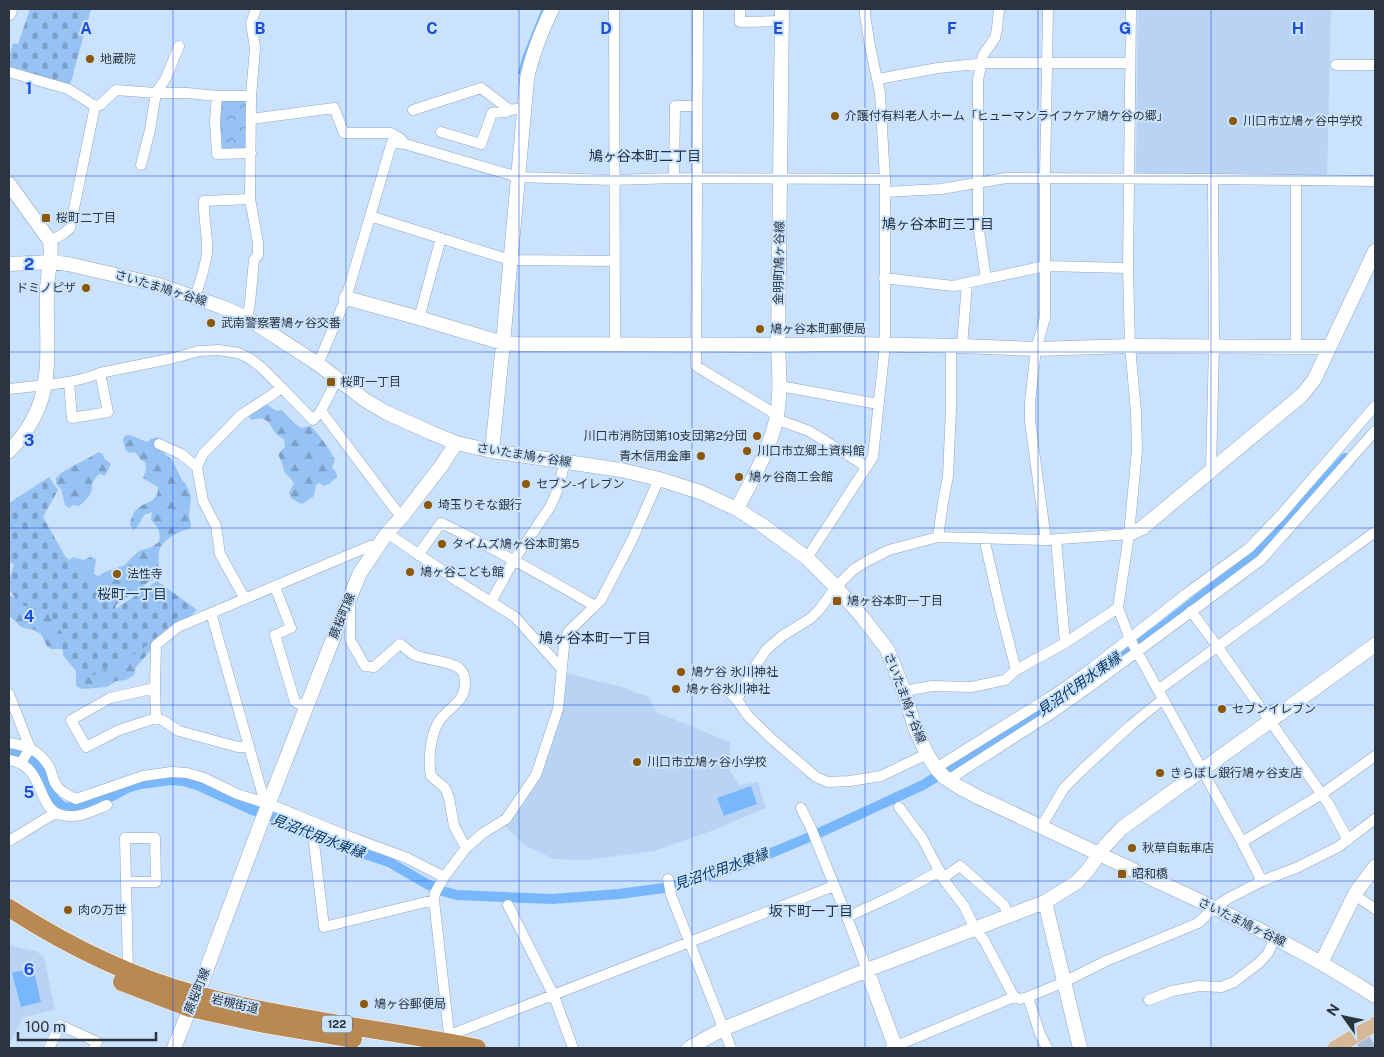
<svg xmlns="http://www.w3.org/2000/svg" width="1384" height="1057" viewBox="0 0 1384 1057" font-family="'Public Sans','Noto Sans JP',sans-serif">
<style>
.built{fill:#b8d3f3}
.forest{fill:url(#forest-firs)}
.cemetery{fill:url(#cemetery-stones)}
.park{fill:url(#park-crowns)}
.water{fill:#78b7fc}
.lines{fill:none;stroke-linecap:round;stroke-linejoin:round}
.stream{stroke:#78b7fc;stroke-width:2.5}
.canal{stroke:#78b7fc;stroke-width:10}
.primary-tunnel{stroke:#aabfd6;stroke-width:15;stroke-dasharray:15 8;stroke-linecap:butt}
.street-casing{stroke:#91a7c0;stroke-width:11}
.secondary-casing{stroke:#91a7c0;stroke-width:15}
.primary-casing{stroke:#fff;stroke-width:16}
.highway-casing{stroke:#fff;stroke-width:19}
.street{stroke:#fff;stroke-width:10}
.secondary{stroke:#fff;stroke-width:14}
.primary{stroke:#d5b898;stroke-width:15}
.highway{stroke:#b98954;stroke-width:18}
.grid{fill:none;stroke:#1d4ed8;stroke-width:1;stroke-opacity:0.55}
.poi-dot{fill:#8c5707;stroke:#cae2fc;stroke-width:2}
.labels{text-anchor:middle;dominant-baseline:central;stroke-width:4;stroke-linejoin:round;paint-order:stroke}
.shield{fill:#cae2fc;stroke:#5b6978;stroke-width:1}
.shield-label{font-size:11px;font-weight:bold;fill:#2b353f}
.poi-label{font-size:12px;fill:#2b353f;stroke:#cae2fc;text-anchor:start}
.street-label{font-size:12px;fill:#2b353f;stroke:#cae2fc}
.neighbourhood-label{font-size:14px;fill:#203347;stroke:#cae2fc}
.water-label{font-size:14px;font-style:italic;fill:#02315c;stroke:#cae2fc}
.grid-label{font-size:16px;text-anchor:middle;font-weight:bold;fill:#1d4ed8;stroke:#cae2fc;stroke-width:4;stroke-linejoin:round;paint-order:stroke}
</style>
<defs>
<pattern id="forest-firs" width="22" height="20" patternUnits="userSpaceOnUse" patternTransform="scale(1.25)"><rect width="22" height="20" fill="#97c3f4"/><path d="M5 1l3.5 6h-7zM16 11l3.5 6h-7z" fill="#7b9fc7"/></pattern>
<pattern id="cemetery-stones" width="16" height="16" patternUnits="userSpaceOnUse" patternTransform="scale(1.25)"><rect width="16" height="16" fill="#97c3f4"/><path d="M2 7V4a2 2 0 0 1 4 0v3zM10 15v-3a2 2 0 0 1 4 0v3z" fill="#7b9fc7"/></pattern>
<pattern id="park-crowns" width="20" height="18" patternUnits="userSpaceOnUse" patternTransform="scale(1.25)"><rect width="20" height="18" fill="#97c3f4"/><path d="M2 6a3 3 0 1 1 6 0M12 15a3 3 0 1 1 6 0" fill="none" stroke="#7b9fc7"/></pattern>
</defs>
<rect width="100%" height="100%" fill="#cae2fc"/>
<!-- built -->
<path class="built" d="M1138,9H1331L1327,177L1139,173L1136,172Z
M565,673L626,688L633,692L648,696L656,712L730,742V771L739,785L758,782L766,808L711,831L654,851L586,860L554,859L526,846L505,826L512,818L539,776Z
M11,946L36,951L44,957L55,1010L23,1017L9,1045V947Z"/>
<!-- forest -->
<path class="forest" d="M266,404L277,411L282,410L293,422L301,428L311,426C320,437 329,447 335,460L332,468L336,472L337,477L329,484L323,486L320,483L316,485L314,496L302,504L292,499L289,493L294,483L284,471L282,463L278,454L285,447L284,439C268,433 274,413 251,420L248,415Z
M126,435H130L147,442L151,439L157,437L164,442L163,450L165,454L172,460L182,480L186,484L191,496L189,517L191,523L190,529C180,530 160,541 159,552C158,560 159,569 158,577L147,583L140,589L116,605L114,616L150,637L152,649L136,667L134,675L126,680L116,681L107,687L82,689L76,686V669L67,654L61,649H51L47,646L41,634L34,630L21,627L11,617H9V594L12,597H26L73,557L84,560L90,557L96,559L94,574L98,576L105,572L125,565L129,560L139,551L152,547L159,542C161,532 158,527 151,520L152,512L144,515L138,526L133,530L130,524C131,519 133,513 137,509C147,500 158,504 158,487L143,478L146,469L145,462L141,460L135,452L129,453L125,449L123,439Z
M98,452L103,454L104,458L111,464L105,476L100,474C96,476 95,480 92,483C93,495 87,499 79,506L73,505L69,508L65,505L61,489L56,484V478C67,466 85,462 98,452Z"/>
<!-- cemetery -->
<path class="cemetery" d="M30,9H91L70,85L9,68V58L13,43L18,44Z
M49,477L58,490L43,517L65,556L96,583L114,610L157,581L197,610L188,618L128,658L83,680L63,655L62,633L50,615L38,609L21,605L9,590V580L14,565L9,561V503Z"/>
<!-- park -->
<path class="park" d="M244,98L246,101L247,146L243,150L222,151L219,147L220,100Z"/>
<!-- water -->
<path class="water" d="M751,786L757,804L724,816L717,798Z
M33,968L41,1002L21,1007L12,973Z"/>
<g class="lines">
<!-- stream -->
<path class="stream" d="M519,73L524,56L543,9"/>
<!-- canal -->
<path class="canal" d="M9,752L16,753L27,757L36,763L42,771L54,799L63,807L71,808L85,806L112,796L127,788L141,784L170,780L183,781L197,785L250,809L283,821L320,839L389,862L427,884L442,891L457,895L552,899L619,894L671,887L745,864L819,833L923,785L1051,705L1158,630L1238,568L1274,536L1345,458"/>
<!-- primary-tunnel -->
<path class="primary-tunnel" d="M1359,1048L1375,1039"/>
<!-- street casing -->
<g class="street-casing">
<path id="street" d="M614,9L615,344
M698,9L696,366L777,415
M740,9V22L781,21
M1131,9L1128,268L1130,346L1136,412L1137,450L1129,534L1118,608L1130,639L1242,842L1262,881
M1336,65H1375
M9,72L68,89L95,106L100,105L116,90L156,93H187L217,96H251
M878,79L938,68L986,63H1130
M217,96L215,122L217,154L251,153
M413,110L481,88L510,110L523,108
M251,119L334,108L344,133H391L401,139L405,144L392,142L346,298L318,364
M441,132L481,144L492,113L505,112L510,110
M405,144L518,177L614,180L674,178L885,179
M141,165L150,130L156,93L166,78L179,46
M674,178L675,106H697
M885,192L941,189L1006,178L1213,179L1375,181
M370,216L510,260L615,261
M50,241L63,234L70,228L95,106
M884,278L953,286L1045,266L1128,268
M986,279L978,224V80L983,55L995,38L997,29L999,9
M195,298C199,284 206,266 207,252C208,235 203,218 204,201L250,199
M247,318L250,303L254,260L258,255V243L250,199L251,96L255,48L251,23L256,9
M419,318L441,238
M962,346L967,283
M1296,346V180
M69,383L72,418L108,412L100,373
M780,386L878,404
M282,388L313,420L321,411L337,379
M9,389C39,385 71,385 100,373L174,358L199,351L219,350L238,353L249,358L261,367L282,388L241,415L203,454L197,467L203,501L216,526L220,554L245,599
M321,411L401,517
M776,419L809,431L867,467
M159,444L181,454L197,467
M1211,470L1214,345L1213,179
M387,533L459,582L515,617L561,668
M938,537L943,502L948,476L951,409V346
M984,538L1000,608L1016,670
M1056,539L1065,643
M1046,540L1030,421V402L1036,349L1045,318V178L1048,9
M418,555L441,523C494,548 545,577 595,606
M807,558L873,457L885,345V179L880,93L870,46L865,15V9
M275,587L291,628L275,635L295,702L306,707
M491,602L514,560L550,507L558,489L565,461
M350,604V640L365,666L374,667L400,644C405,647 410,653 415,655C425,660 452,661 460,669C463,672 465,678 465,683C465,704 446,708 438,723C430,738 428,760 431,776L445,788L449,798L454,826L466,848
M1191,611L1217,646L1328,803L1348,840
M211,613L265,803
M155,688L156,718L162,720L179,731L238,747H248
M727,690L737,700L752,671L766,650L782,636L811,618L819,610L836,587L854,569L869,560L889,550L938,537L1046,540L1129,534
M1158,690L1375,532
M904,691L932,686L971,687L1005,680L1016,670L1065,643L1118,608
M9,694L30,748L21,763
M737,700L749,717L773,740L816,777L828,782L850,781L881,776L927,754
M156,718L119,730L86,747L71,720L110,698L155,688L156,645L178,627L370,546H378
M9,743C25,745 39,750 48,765C52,770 52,777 55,783C60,792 68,796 76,799L143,776L172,772L187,773L204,778L237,794L269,804L350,837L407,858L444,877
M9,760C51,766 31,819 74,816C85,816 97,809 107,805
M936,768L1055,694L1092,668L1186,594L1249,548L1280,516L1375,406
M948,780L1054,712L1099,680L1261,560L1375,431
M899,807L922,838L944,880L964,906L975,929L984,940L1014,997
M801,808L811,828L847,917L867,970
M1041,827L1064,788L1083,769L1130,726L1163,699
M9,841L55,813
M1242,842L1322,794L1375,756
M314,843L324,927L434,900
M943,878L960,866L1004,905L1009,916
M668,879L671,895L731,1048
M126,882H156L155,838H125L128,971
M1355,895L1375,909
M508,905L554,996L573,1048
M847,917L895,895L940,871
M1028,997L1040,1034L1047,1048
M1149,1000L1172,991L1199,986L1221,987L1234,982L1259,963L1268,953L1275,938
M450,1035L834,886
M450,1043L434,900L435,893L444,877L466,848L483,833L506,819L536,775L558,709L564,646L568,632L601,600L632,540L659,479
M49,1048L60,1025L97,1042L94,1048
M891,1048L1014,997L1020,999L1028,997L1064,982L1106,961L1198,923L1215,907L1229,898L1262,881L1296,868L1338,847L1375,819"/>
</g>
<!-- secondary casing -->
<g class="secondary-casing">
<path id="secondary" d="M9,13L10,9
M9,184L50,241C53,258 47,273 47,291C45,354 59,401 9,451
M9,264L51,262L68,264L159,285L222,307L247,318L318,364L365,400L387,413L432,433L456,443L492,451L621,470L659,479L700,492L737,509L762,525L807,558L836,587L863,618L887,649L904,691L915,728L927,754L936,768L944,777L959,787L978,797C1030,821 1081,846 1133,870C1216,908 1299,946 1375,996
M346,298L419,318L503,343L518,344L778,345L850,344L962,346L1036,349L1130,346L1329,347
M492,451L503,343L527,79C532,54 541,32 552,9
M737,509C752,479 771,449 777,415C781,392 779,369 778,345L782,9
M1129,534L1142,528L1302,395L1314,380L1375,251
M1045,902L1080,1048
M1321,963L1356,892L1375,867
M867,970L895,1046
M174,1048L190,1008L197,995L261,823L340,621L360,573L387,533L401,518L442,465L456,443
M689,1048L723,1029L867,970L1045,902L1077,882L1088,870L1105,846L1122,828L1375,645"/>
</g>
<!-- primary casing -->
<g class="primary-casing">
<path id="primary" d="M1335,1048L1375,1024"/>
</g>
<!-- highway casing -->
<g class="highway-casing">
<path id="highway" d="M9,908C68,946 130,977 198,995C289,1020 385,1029 477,1048
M122,982L190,1008L264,1024L353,1039"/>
</g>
<!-- street -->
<use href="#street" class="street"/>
<!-- secondary -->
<use href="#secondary" class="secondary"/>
<!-- primary -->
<use href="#primary" class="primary"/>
<!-- highway -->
<use href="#highway" class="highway"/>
</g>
<!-- grid -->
<path class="grid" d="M173,9V1048M346,9V1048M519,9V1048M692,9V1048M865,9V1048M1038,9V1048M1211,9V1048M9,176H1375M9,352H1375M9,528H1375M9,705H1375M9,881H1375"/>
<!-- markers -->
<g class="poi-dot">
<circle cx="90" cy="59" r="5"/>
<circle cx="835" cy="116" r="5"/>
<circle cx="1233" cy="121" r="5"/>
<rect x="41" y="213" width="10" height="10" rx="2.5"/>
<circle cx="86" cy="288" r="5"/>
<circle cx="211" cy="323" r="5"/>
<circle cx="760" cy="329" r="5"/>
<rect x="326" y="377" width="10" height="10" rx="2.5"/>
<circle cx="757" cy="436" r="5"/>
<circle cx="747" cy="451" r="5"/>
<circle cx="701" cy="456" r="5"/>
<circle cx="739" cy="477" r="5"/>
<circle cx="526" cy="484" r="5"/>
<circle cx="428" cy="505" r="5"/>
<circle cx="442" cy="544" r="5"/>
<circle cx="410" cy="572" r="5"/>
<circle cx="117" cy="574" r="5"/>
<rect x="832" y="596" width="10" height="10" rx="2.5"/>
<circle cx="681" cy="672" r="5"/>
<circle cx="676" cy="689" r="5"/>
<circle cx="1222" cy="709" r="5"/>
<circle cx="637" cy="762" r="5"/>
<circle cx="1160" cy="773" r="5"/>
<circle cx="1132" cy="848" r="5"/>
<rect x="1117" y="869" width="10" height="10" rx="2.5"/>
<circle cx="68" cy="910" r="5"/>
<circle cx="364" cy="1004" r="5"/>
</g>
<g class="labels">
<!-- shield labels -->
<rect class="shield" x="322" y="1015.5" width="30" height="17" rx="4"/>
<g class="shield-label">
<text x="337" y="1024">122</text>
</g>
<!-- poi labels -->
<g class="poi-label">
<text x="100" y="59">地蔵院</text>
<text x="845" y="116">介護付有料老人ホーム「ヒューマンライフケア鳩ケ谷の郷」</text>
<text x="1243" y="121">川口市立鳩ヶ谷中学校</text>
<text x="56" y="218">桜町二丁目</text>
<text x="76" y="288" text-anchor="end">ドミノピザ</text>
<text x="221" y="323">武南警察署鳩ヶ谷交番</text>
<text x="770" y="329">鳩ヶ谷本町郵便局</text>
<text x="341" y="382">桜町一丁目</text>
<text x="747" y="436" text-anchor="end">川口市消防団第10支団第2分団</text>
<text x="757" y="451">川口市立郷土資料館</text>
<text x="691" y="456" text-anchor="end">青木信用金庫</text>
<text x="749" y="477">鳩ヶ谷商工会館</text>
<text x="536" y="484">セブン-イレブン</text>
<text x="438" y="505">埼玉りそな銀行</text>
<text x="452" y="544">タイムズ鳩ヶ谷本町第5</text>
<text x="420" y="572">鳩ヶ谷こども館</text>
<text x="127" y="574">法性寺</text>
<text x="847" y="601">鳩ヶ谷本町一丁目</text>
<text x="691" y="672">鳩ケ谷 氷川神社</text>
<text x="686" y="689">鳩ヶ谷氷川神社</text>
<text x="1232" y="709">セブンイレブン</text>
<text x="647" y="762">川口市立鳩ヶ谷小学校</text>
<text x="1170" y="773">きらぼし銀行鳩ヶ谷支店</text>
<text x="1142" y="848">秋草自転車店</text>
<text x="1132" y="874">昭和橋</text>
<text x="78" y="910">肉の万世</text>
<text x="374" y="1004">鳩ヶ谷郵便局</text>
</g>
<!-- street labels -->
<g class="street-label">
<text transform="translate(779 263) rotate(-89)">金明町鳩ヶ谷線</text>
<text transform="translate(161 288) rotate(17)">さいたま鳩ヶ谷線</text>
<text transform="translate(524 455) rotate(9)">さいたま鳩ヶ谷線</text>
<text transform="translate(342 616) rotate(-68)">蕨桜町線</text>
<text transform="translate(905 698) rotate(69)">さいたま鳩ヶ谷線</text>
<text transform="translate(1242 922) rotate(26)">さいたま鳩ヶ谷線</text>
<text transform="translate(197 991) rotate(-68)">蕨桜町線</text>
<text transform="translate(235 1004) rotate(13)">岩槻街道</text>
</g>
<!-- neighbourhood labels -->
<g class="neighbourhood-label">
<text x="645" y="156">鳩ヶ谷本町二丁目</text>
<text x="938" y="224">鳩ヶ谷本町三丁目</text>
<text x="132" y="594">桜町一丁目</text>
<text x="595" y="638">鳩ヶ谷本町一丁目</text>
<text x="811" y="911">坂下町一丁目</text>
</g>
<!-- water labels -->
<g class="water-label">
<text transform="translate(1079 684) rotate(-35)">見沼代用水東縁</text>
<text transform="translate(318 836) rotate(21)">見沼代用水東縁</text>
<text transform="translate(721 869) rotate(-19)">見沼代用水東縁</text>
</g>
</g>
<g class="grid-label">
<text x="86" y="34">A</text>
<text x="260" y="34">B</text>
<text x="432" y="34">C</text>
<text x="606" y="34">D</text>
<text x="778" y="34">E</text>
<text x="952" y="34">F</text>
<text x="1125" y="34">G</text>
<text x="1298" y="34">H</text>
<text x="29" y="94">1</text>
<text x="29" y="270">2</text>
<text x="29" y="446">3</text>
<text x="29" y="622">4</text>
<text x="29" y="798">5</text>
<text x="29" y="975">6</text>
</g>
<!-- border -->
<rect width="1384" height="1057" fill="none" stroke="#2b353f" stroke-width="20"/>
<!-- north arrow -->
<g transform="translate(1344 1017) rotate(303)" stroke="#cae2fc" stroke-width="4" paint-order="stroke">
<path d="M0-4L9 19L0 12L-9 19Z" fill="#2b353f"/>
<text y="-8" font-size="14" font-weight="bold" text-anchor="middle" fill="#2b353f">N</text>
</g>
<!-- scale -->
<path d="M18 1032v8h138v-8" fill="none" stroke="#2b353f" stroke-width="2.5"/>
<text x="25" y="1032" font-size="15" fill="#2b353f" stroke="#cae2fc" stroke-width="4" paint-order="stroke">100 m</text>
</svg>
